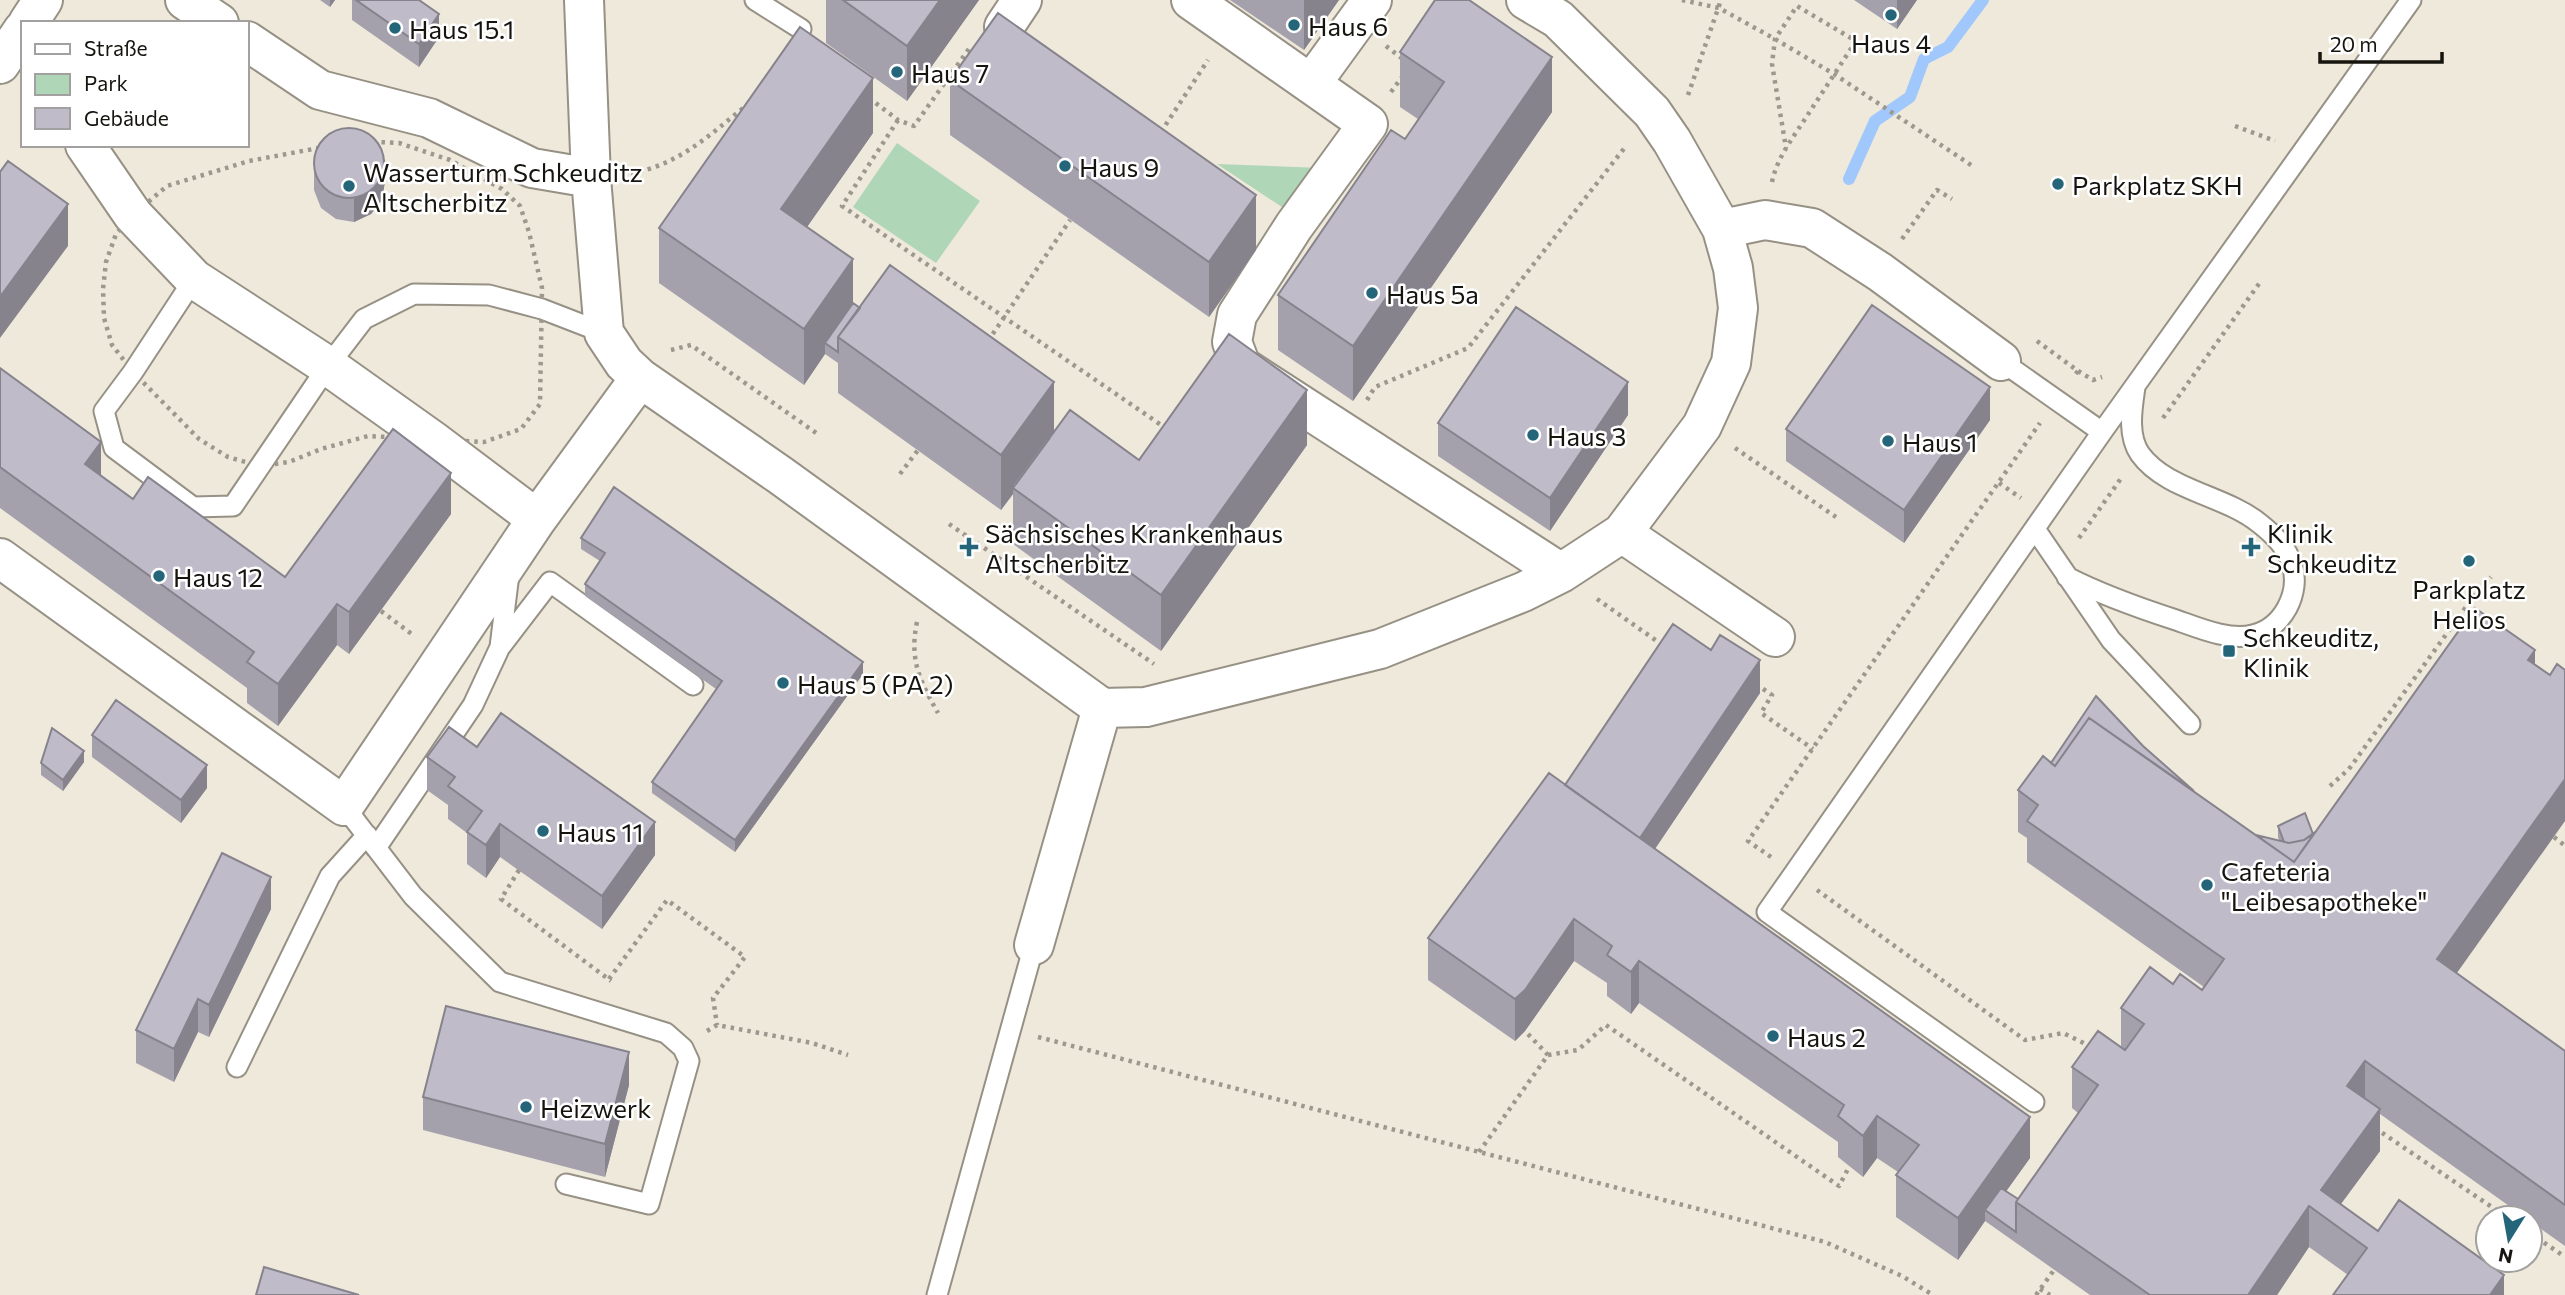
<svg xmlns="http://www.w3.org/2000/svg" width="2565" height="1295" viewBox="0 0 2565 1295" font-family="Commissioner,sans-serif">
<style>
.green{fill:#b0d6b8}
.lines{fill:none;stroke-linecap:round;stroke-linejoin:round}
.stream{stroke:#a0c8fc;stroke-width:12}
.service-casing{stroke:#969184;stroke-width:23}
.minor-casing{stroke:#969184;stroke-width:42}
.path{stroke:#9c988e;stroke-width:4.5;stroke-dasharray:3.5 5;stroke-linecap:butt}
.service{stroke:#fff;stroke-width:19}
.minor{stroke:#fff;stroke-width:38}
.wall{fill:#a4a1ad}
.shaded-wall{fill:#86838d}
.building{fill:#bfbbc9;stroke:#86838d;stroke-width:2}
.poi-dot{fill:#25657a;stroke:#fff;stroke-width:2.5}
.labels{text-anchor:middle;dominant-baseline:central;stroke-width:5;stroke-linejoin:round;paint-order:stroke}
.poi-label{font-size:26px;fill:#16140f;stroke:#fff;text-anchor:start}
</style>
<rect width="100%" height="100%" fill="#eee9db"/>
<!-- green -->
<path class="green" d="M897,143L980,201L936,263L853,207Z
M1217,164L1321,168L1291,213Z"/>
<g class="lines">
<!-- stream -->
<path class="stream" d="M1849,179L1875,121L1910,97L1924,59L1948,47L1983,0"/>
<!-- service casing -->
<g class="service-casing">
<path id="service" d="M755,0L801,29
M194,279L133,372L104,411L114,448L193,507L233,506L328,366L364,319L414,294L489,295L542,309L604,333
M2001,361L2102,432
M2035,529L2111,640L2190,724
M2067,577C2102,595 2139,608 2176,620C2199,628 2229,641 2253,635C2283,628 2301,593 2292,564C2287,548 2272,533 2259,523C2224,495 2166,490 2140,454C2127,435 2132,408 2135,387
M501,646L550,582L693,685
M344,806L413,896L500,982L666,1033L683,1048L689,1061L649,1204L566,1184
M376,848L473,705L500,647L509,574
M237,1067L330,876L367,835
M2034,1102L1767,912L2102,432L2411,0
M937,1295L1034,945"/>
</g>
<!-- minor casing -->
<g class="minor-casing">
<path id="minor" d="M185,0L219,23
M584,0L591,178L604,333L624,363L640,378L780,475L1102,708L1146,707L1380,649L1523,592L1561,573L1622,533L1702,426L1731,363L1738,308L1733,268L1722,229L1672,141L1652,112L1558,19L1526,0
M1191,0L1368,124L1294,226L1237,315L1232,342L1241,366L1561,573
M28,23L43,0
M1004,27L1022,0
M247,41L320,90L429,118L532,168L591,178
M0,64L23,30
M1311,84L1372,0
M85,145L133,215L194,279L328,366L432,440L537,519
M1722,229L1765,220L1812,228L1880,272L2001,361
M1622,533L1775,637
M0,558L344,806L537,519L640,378
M1034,945L1102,708"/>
</g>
<!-- path -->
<path class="path" d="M1682,0L1719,8L1775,39L1834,74L1974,167
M1386,46L1404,60
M1391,92L1402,77
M1688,95L1721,0
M869,98L898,120L914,126L971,46
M898,120L842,206L1167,429
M2235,126L2275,141
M1161,132L1208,60
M356,141L399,143L450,160L502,189L520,206L529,232L542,288L540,404L521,429L484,442L368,436L321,449L289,462L260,466L228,457L199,439L133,372L112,345L104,318L103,289L106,262L116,234L133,215L167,186L249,161Z
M631,173C678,166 712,133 748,104
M1772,182C1777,158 1792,139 1805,119C1822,93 1839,67 1856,41L1797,6L1775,39L1772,64L1786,148
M1902,239L1937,190L1952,199
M988,341L1070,220
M2037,341L2078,371L2074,376
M671,350L691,345L819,435
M2078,371L2093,380L2102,377
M1367,400L1375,387L1468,348L1626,146
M2163,418L2261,281
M1735,448L1836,517
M900,474L918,450
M1999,483L2021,498
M949,524L1154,664
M2079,538L2122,477
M1597,599L1664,646
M381,611L413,635
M917,622C909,660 920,681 938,713
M1756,684L1772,695L1761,713L1813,749
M2330,786L2349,769L2476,593L2491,577
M2554,837L2564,845L2565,843
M1771,857L1748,841L2040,423
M519,870L501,899L611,981
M1817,890L2025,1040L2063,1033L2092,1047
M609,979L667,900L745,957L713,998L717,1025
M707,1031L717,1025L812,1043L848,1055
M1038,1037L1825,1242L1902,1276L1933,1295
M1548,1055L1578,1050L1606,1025L1839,1186L1849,1167
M2375,1128L2508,1218
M1479,1152L1548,1055L1525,1031
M2530,1233L2565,1257
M2040,1289L2050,1295
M2036,1295L2054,1270"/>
<!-- service -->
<use href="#service" class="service"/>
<!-- minor -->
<use href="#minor" class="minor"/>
</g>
<!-- wall -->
<path class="wall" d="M320,0H335L330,7Z
M352,0H419L439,37L419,67L352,20Z
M826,0H979L907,101L826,43Z
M1230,0H1339L1304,50Z
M1854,0H1917L1897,29Z
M1400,52L1552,112L1353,401L1278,350V295L1405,139L1418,119L1400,107Z
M950,80L1256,250L1209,317L950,135Z
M873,133L807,227L853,303L1054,432L1139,460L1307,445L1161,651L1013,544V494L1001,510L838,393V363L825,354L804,385L659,283V228Z
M314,168L385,181L382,200L371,214L354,222L336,219L321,208L314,190Z
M0,368L101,476L133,499L285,577L451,514L349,654L337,645L278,726L247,703V688L0,508Z
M1628,415L1550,531L1438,456V423Z
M1990,420L1904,543L1786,461V429Z
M581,538L863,674L735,852L652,793V782L716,689L585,596V584L600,561L581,549Z
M1711,650L1760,693L1655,849L2030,1158L2006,1191L2018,1199L2078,1113L2072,1108V1067L2121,1047V1008L2173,984L2202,990L2204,987L2027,862V838L2018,832V790L2051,763L2143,746L2190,789L2256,835L2279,841L2278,837V826L2313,834L2457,973L2565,1051V1246L2530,1221V1218H2526L2380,1114V1151L2341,1204L2378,1231L2504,1295L2348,1275L2309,1247L2277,1295H2090L1985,1221L1958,1260L1896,1217V1175L1898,1172L1877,1158L1863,1177L1838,1157V1142L1639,1003L1631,1014L1607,996V983L1574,961L1525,1031L1515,1041L1428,980V938L1565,785Z
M92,735L207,788L181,823L92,757Z
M477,747L655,855L602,929L500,857L486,878L467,864V833L448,819V805L427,790V757Z
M84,762L63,791L41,775V763Z
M271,909L209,1037L198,1032L174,1082L136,1063V1030Z
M629,1085L605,1177L423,1130V1097Z"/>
<!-- shaded-wall -->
<path class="shaded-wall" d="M330,0H335L330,7Z
M940,0H979L907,101V46Z
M1304,0H1339L1304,50Z
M1897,0H1917L1897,29Z
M439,14V37L419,67V44Z
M1552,57V112L1353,401V346Z
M873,78V133L781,264V209Z
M385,159V181L382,200L371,214L354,222V199Z
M1256,195V250L1209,317V262Z
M68,204V246L0,338V297Z
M853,259V315L825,343V354L804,385V329Z
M1054,382V437L1014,483L1013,494L1001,510V455Z
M1628,382V415L1550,531V498Z
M1990,387V420L1904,543V510Z
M1307,390V445L1161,651V595Z
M101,442V484L85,464Z
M451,473V514L349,654V612Z
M337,604V645L278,726V684Z
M2535,650V692L2528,660Z
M1760,660V693L1638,874V841Z
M863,662V674L735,852V840Z
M84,751V762L63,791V780Z
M207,765V788L181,823V800Z
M2565,779V821L2437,1001V959Z
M655,822V855L602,929V896Z
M500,824V857L486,878V845Z
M271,877V909L209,1037V1005Z
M1574,919V961L1525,1031L1515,1041V999Z
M1639,961V1003L1631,1014V972Z
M198,999V1032L174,1082V1049Z
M629,1052V1085L605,1177V1144Z
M2365,1061V1103L2347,1086Z
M2380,1109V1151L2329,1220L2321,1190Z
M1877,1116V1158L1863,1177V1136Z
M2030,1117V1158L1990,1214L1985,1210V1221L1958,1260V1218Z
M2309,1206V1247L2277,1295H2248Z
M2504,1275V1295H2490Z"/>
<!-- building -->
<path class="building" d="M356,0H419L439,14L419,44Z
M843,0H940L907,46Z
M1435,0H1469L1552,57L1353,346L1278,295L1391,130L1405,139L1444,82L1400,52Z
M998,13L1256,195L1209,262L950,80Z
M800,27L873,78L781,209L853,259L804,329L659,228Z
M314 163a35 35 0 1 1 70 0a35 35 0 1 1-70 0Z
M8,161L68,204L0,297V172Z
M890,265L1054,382L1001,455L838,337Z
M853,303L860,308L838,337V352L825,343Z
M1872,305L1990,387L1904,510L1786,429Z
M1516,307L1628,382L1550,498L1438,423Z
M1229,334L1307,390L1161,595L1013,488L1070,410L1139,460Z
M0,368L101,442L85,464L133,499L148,477L285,577L393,429L451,473L349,612L337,604L278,684L247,662L254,652L0,467Z
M1047,438L1049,439L1016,484L1014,483Z
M614,487L863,662L735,840L652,782L722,681L585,584L605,553L581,538Z
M2475,608L2535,650L2528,660L2550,675L2557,664L2565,670V779L2437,959L2565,1051V1205L2365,1061L2347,1086L2380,1109L2321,1190L2378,1231L2399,1200L2504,1275L2490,1295H2333L2367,1248L2309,1206L2248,1295H2150L2016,1202L2098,1085L2072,1067L2098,1031L2125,1050L2144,1024L2121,1008L2150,967L2173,984L2180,974L2202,990L2224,959L2027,821L2038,805L2018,790L2043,756L2055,766L2089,718L2294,862Z
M1673,624L1711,650L1720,635L1760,660L1640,838L1565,785Z
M2096,696L2143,746L2194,791L2089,718L2055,766L2051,763Z
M116,700L207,765L181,800L92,735Z
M501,713L655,822L602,896L500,824L486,845L467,832L482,811L448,786L455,777L427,757L449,727L477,747Z
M52,728L84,751L63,780L41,763Z
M1549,773L2030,1117L1958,1218L1896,1175L1919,1145L1877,1116L1863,1136L1838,1116L1844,1105L1639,961L1631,972L1607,955L1612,946L1574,919L1525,990L1515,999L1428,938Z
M2305,813L2313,834L2304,840L2289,843L2284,842L2278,826Z
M2315,832L2294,862L2256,835L2289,843L2304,840Z
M222,853L271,877L209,1005L198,999L174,1049L136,1030Z
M446,1006L629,1052L605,1144L423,1097Z
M2001,1188L2018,1199L2016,1202V1232L1985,1210Z
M264,1267L359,1295H256Z"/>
<!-- markers -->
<g class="poi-dot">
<circle cx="1891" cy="15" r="7"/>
<circle cx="1294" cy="25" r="7"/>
<circle cx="395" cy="28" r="7"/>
<circle cx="897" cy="72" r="7"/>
<circle cx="1065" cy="166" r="7"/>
<circle cx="2058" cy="184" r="7"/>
<circle cx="349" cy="186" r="7"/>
<circle cx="1372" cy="293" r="7"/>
<circle cx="1533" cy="435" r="7"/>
<circle cx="1888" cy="441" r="7"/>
<path d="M965.5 536.5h7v7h7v7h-7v7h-7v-7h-7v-7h7z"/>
<path d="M2247.5 536.5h7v7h7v7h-7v7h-7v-7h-7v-7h7z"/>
<circle cx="2469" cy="561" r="7"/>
<circle cx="159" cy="576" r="7"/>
<rect x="2222" y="644" width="14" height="14" rx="3.5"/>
<circle cx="783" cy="683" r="7"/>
<circle cx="543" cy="831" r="7"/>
<circle cx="2207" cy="885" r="7"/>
<circle cx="1773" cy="1036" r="7"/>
<circle cx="526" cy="1107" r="7"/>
</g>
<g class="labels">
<!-- poi labels -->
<g class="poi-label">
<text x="1308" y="25">Haus 6</text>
<text x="409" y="28">Haus 15.1</text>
<text x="1891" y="42" text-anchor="middle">Haus 4</text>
<text x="911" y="72">Haus 7</text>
<text x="1079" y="166">Haus 9</text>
<text x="363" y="171">Wasserturm Schkeuditz<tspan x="363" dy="30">Altscherbitz</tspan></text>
<text x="2072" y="184">Parkplatz SKH</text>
<text x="1386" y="293">Haus 5a</text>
<text x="1547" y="435">Haus 3</text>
<text x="1902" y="441">Haus 1</text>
<text x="985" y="532">Sächsisches Krankenhaus<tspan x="985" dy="30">Altscherbitz</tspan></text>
<text x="2267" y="532">Klinik<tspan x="2267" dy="30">Schkeuditz</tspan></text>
<text x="173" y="576">Haus 12</text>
<text x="2469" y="588" text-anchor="middle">Parkplatz<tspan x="2469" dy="30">Helios</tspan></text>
<text x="2243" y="636">Schkeuditz,<tspan x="2243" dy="30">Klinik</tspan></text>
<text x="797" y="683">Haus 5 (PA 2)</text>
<text x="557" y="831">Haus 11</text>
<text x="2221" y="870">Cafeteria<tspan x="2221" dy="30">"Leibesapotheke"</tspan></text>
<text x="1787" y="1036">Haus 2</text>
<text x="540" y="1107">Heizwerk</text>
</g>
</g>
<!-- legend -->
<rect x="21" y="21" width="228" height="126" fill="#ffffff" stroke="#a2a19f" stroke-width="2"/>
<rect x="35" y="44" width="35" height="10" fill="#ffffff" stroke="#a2a19f" stroke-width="2"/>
<text x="84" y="56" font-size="21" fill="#16140f">Straße</text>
<rect x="35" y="74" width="35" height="21" fill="#b0d6b8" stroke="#a2a19f" stroke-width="2"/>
<text x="84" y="91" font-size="21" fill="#16140f">Park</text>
<rect x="35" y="108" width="35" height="21" fill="#bfbbc9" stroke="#a2a19f" stroke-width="2"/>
<text x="84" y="126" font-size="21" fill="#16140f">Gebäude</text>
<!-- north arrow -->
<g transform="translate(2509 1239) rotate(191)"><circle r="33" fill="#ffffff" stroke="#a2a19f" stroke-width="2"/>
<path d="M0-5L12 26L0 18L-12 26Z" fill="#25657a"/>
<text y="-10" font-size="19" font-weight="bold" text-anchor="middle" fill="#16140f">N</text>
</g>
<!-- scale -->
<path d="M2320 52v10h122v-10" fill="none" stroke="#16140f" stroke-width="3.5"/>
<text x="2330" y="52" font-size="21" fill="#16140f" stroke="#ffffff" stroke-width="5" paint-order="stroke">20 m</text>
</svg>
